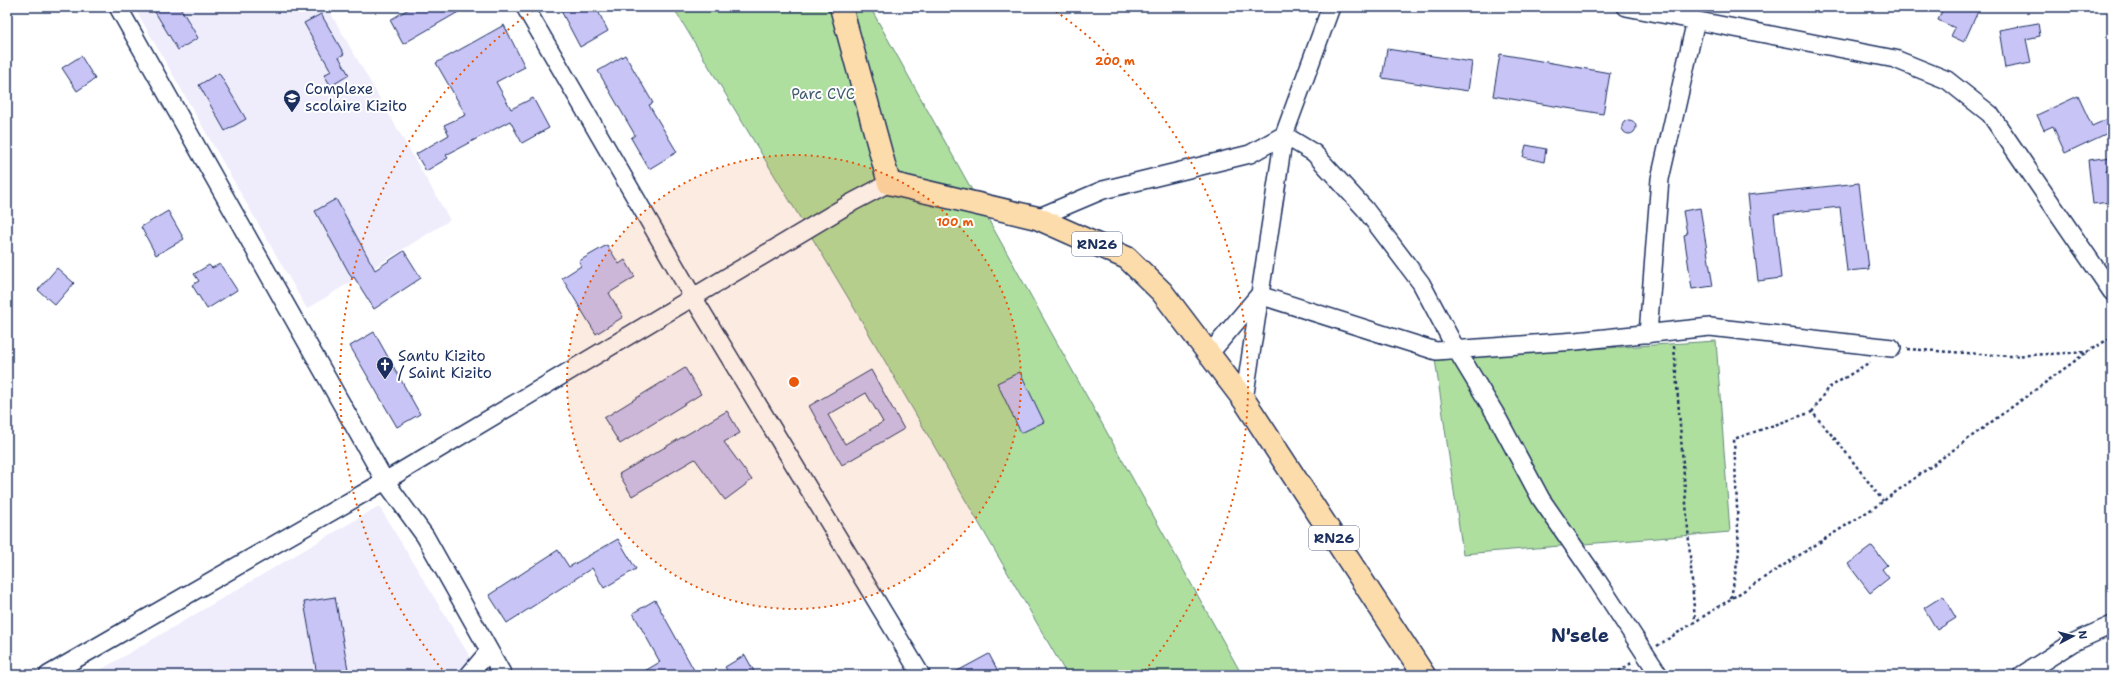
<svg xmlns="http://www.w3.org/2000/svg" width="2119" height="682" viewBox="0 0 2119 682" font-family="'Shantell Sans',sans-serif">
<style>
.built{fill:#efedfc}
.green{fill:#afdf9f;stroke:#65877e}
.building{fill:#c9c4f6;stroke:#1b2f5e;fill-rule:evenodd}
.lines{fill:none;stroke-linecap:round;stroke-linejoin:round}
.minor-casing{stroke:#1b2f5e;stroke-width:20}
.primary-casing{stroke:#1b2f5e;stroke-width:25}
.path{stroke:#1b2f5e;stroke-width:2.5;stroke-dasharray:3 3;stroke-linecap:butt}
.minor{stroke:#fff;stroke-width:17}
.primary{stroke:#fddcac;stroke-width:22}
.ring{fill:none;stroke:#e8590c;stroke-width:2;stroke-dasharray:2 4}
.labels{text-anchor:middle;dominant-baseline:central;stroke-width:4;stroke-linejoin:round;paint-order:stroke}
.shield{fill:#fff;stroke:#5f6d8e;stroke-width:1}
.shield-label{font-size:14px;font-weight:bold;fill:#1b2f5e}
.poi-label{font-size:15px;fill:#1b2f5e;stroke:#fff;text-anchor:start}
.park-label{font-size:15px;fill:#405b6e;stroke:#fff}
.district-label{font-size:19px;font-weight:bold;fill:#1b2f5e;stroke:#fff}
.centre{fill:#e8590c;stroke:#fff;stroke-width:2}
.ring-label{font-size:12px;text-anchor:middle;font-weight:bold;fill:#e8590c;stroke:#fff;stroke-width:4;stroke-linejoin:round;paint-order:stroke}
</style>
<rect width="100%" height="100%" fill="#fff"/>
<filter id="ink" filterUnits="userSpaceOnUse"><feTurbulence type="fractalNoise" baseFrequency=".025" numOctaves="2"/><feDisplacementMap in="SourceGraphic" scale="8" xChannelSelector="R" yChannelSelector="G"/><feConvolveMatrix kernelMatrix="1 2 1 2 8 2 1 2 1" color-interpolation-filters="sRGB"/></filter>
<g filter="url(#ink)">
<!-- built -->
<path class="built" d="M134,7H327L450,220L307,309Z
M379,506L481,675H92Z"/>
<!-- green -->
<path class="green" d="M673,7H870L1242,675H1067L846,294Z
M1716,341L1730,532L1463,554L1435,359Z"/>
<!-- building -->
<path class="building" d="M152,7H180L198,38L178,50Z
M412,7H467L403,44L390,20Z
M559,7H596L608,31L580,47Z
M1944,7H1980L1964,42L1951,36L1955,28L1938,20Z
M321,14L344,54L339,57L349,75L331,86L324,75L331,71L304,23Z
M2038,23L2040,36L2026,39L2031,63L2005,68L1999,30Z
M504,25L525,67L496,82L511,109L533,98L549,128L522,143L510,121L446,155L448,158L426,171L416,154L449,135L444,125L466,115L436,63Z
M1387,49L1472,62L1468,91L1382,78Z
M1500,54L1610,73L1603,114L1493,96Z
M625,55L653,103L649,105L677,152L649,169L631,138L635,135L598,71Z
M81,56L95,79L77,91L62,68Z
M219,73L246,119L225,131L199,85Z
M2078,96L2092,126L2112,117V131L2065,153L2053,126L2044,130L2037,115Z
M1622 127a7 7 0 1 1 14 0a7 7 0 1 1-14 0Z
M1526,145L1546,149L1544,162L1523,157Z
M2112,157V170L2106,171L2110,202L2093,204L2088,160Z
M1859,183L1869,269L1847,271L1840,207L1774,214L1781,278L1758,281L1748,195Z
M336,199L375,270L404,251L421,278L374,309L354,277L352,278L315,211Z
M1700,208L1713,286L1692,289L1684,235L1687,234L1683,211Z
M168,211L184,239L156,255L141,227Z
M607,245L619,264L625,260L635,277L609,293L623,317L596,334L562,278L581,266L579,261Z
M220,264L237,290L207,309L192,285L199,281L194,274L209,265L212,268Z
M57,268L74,283L55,305L38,290Z
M374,332L420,414L397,427L350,346Z
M685,368L701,394L620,444L604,418Z
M871,370L904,429L842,465L809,406ZM866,393L883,422L845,444L828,415Z
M1020,372L1044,422L1021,433L997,383Z
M727,411L740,433L724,442L752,480L725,500L695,459L632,496L619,474Z
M618,539L636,569L604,588L592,568L507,623L489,595L558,550L569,567Z
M1872,546L1887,565L1882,569L1889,578L1870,593L1848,564Z
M1943,596L1956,618L1937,630L1924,608Z
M335,597L349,675H317L304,602Z
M655,600L694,670L685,675H638L660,662L633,613Z
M989,654L1000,675H950Z
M745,655L756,675H730L725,667Z"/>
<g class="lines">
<!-- minor casing -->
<g class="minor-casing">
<path id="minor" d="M118,7L385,481L425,536L503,675
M525,7L693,297L921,675
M1626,7L1895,59L1947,80L1990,114L2112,292
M1284,135L1314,153L1365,209L1421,283L1456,349L1496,415L1541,499L1593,574L1659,675
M1037,218L1103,190L1250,154L1284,135
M1648,334L1660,179L1696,20
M1210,353L1259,295L1436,351L1576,341L1710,327L1892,348
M1244,400L1284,135L1331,7
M48,675L385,481L851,203L889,183
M469,675L489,651
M2022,675L2072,643L2112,625"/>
</g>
<!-- primary casing -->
<g class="primary-casing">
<path id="primary" d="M841,7L889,183L1037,218L1127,258L1162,292L1244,400L1424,675"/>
</g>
<!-- path -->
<path class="path" d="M1674,346L1695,621
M1907,349L2010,356L2087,352L2112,337
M1812,412L1827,389L1870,362
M1731,598L1739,552L1734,439L1812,412L1841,446L1883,501
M1657,646L1878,505L2087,352
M1614,675L1633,662"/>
<!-- minor -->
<use href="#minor" class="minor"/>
<!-- primary -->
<use href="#primary" class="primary"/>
</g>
</g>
<!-- distance rings -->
<circle cx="794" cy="382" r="227" fill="#e8590c" fill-opacity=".12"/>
<g class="ring">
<circle cx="794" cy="382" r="227"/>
<path d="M446 674A454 454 0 0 1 537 8M1051 8A454 454 0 0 1 1142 674"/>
</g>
<!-- icons -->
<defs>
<g id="school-pin" transform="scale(0.9)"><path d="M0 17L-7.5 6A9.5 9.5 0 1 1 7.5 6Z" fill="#1b2f5e" stroke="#fff"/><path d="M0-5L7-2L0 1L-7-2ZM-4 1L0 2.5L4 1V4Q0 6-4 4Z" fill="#fff"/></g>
<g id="church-pin" transform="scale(0.9)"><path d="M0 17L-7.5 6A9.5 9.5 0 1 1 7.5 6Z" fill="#1b2f5e" stroke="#fff"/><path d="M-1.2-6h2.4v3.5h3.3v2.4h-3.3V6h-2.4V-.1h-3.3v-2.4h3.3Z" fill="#fff"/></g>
</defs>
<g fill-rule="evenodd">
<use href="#school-pin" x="292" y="98"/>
<use href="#church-pin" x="385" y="365"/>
</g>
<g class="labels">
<!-- shield labels -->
<g class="shield">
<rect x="1072" y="232" width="50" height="24" rx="3"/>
<rect x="1309" y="526" width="50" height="24" rx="3"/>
</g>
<g class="shield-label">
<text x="1097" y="244">RN26</text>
<text x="1334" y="538">RN26</text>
</g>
<!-- poi labels -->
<g class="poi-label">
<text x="305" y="89">Complexe<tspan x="305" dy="17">scolaire Kizito</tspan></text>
<text x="398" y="356">Santu Kizito<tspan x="398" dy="17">/ Saint Kizito</tspan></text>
</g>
<!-- park labels -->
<g class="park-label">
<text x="823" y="94">Parc CVC</text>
</g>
<!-- district labels -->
<g class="district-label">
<text x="1580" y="635">N'sele</text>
</g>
</g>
<circle cx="794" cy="382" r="6" class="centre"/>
<g class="ring-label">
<text x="1115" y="65">200 m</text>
<text x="955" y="226">100 m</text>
</g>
<!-- margin -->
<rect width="2119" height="682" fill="none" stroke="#fff" stroke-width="24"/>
<rect x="12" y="12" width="2095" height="658" fill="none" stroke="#1b2f5e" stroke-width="1.5" filter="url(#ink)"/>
<!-- north arrow -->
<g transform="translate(2073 636) rotate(83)" stroke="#ffffff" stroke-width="3" paint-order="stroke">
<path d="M0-3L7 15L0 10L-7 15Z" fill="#1b2f5e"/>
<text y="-6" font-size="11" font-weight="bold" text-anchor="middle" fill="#1b2f5e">N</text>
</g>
</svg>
